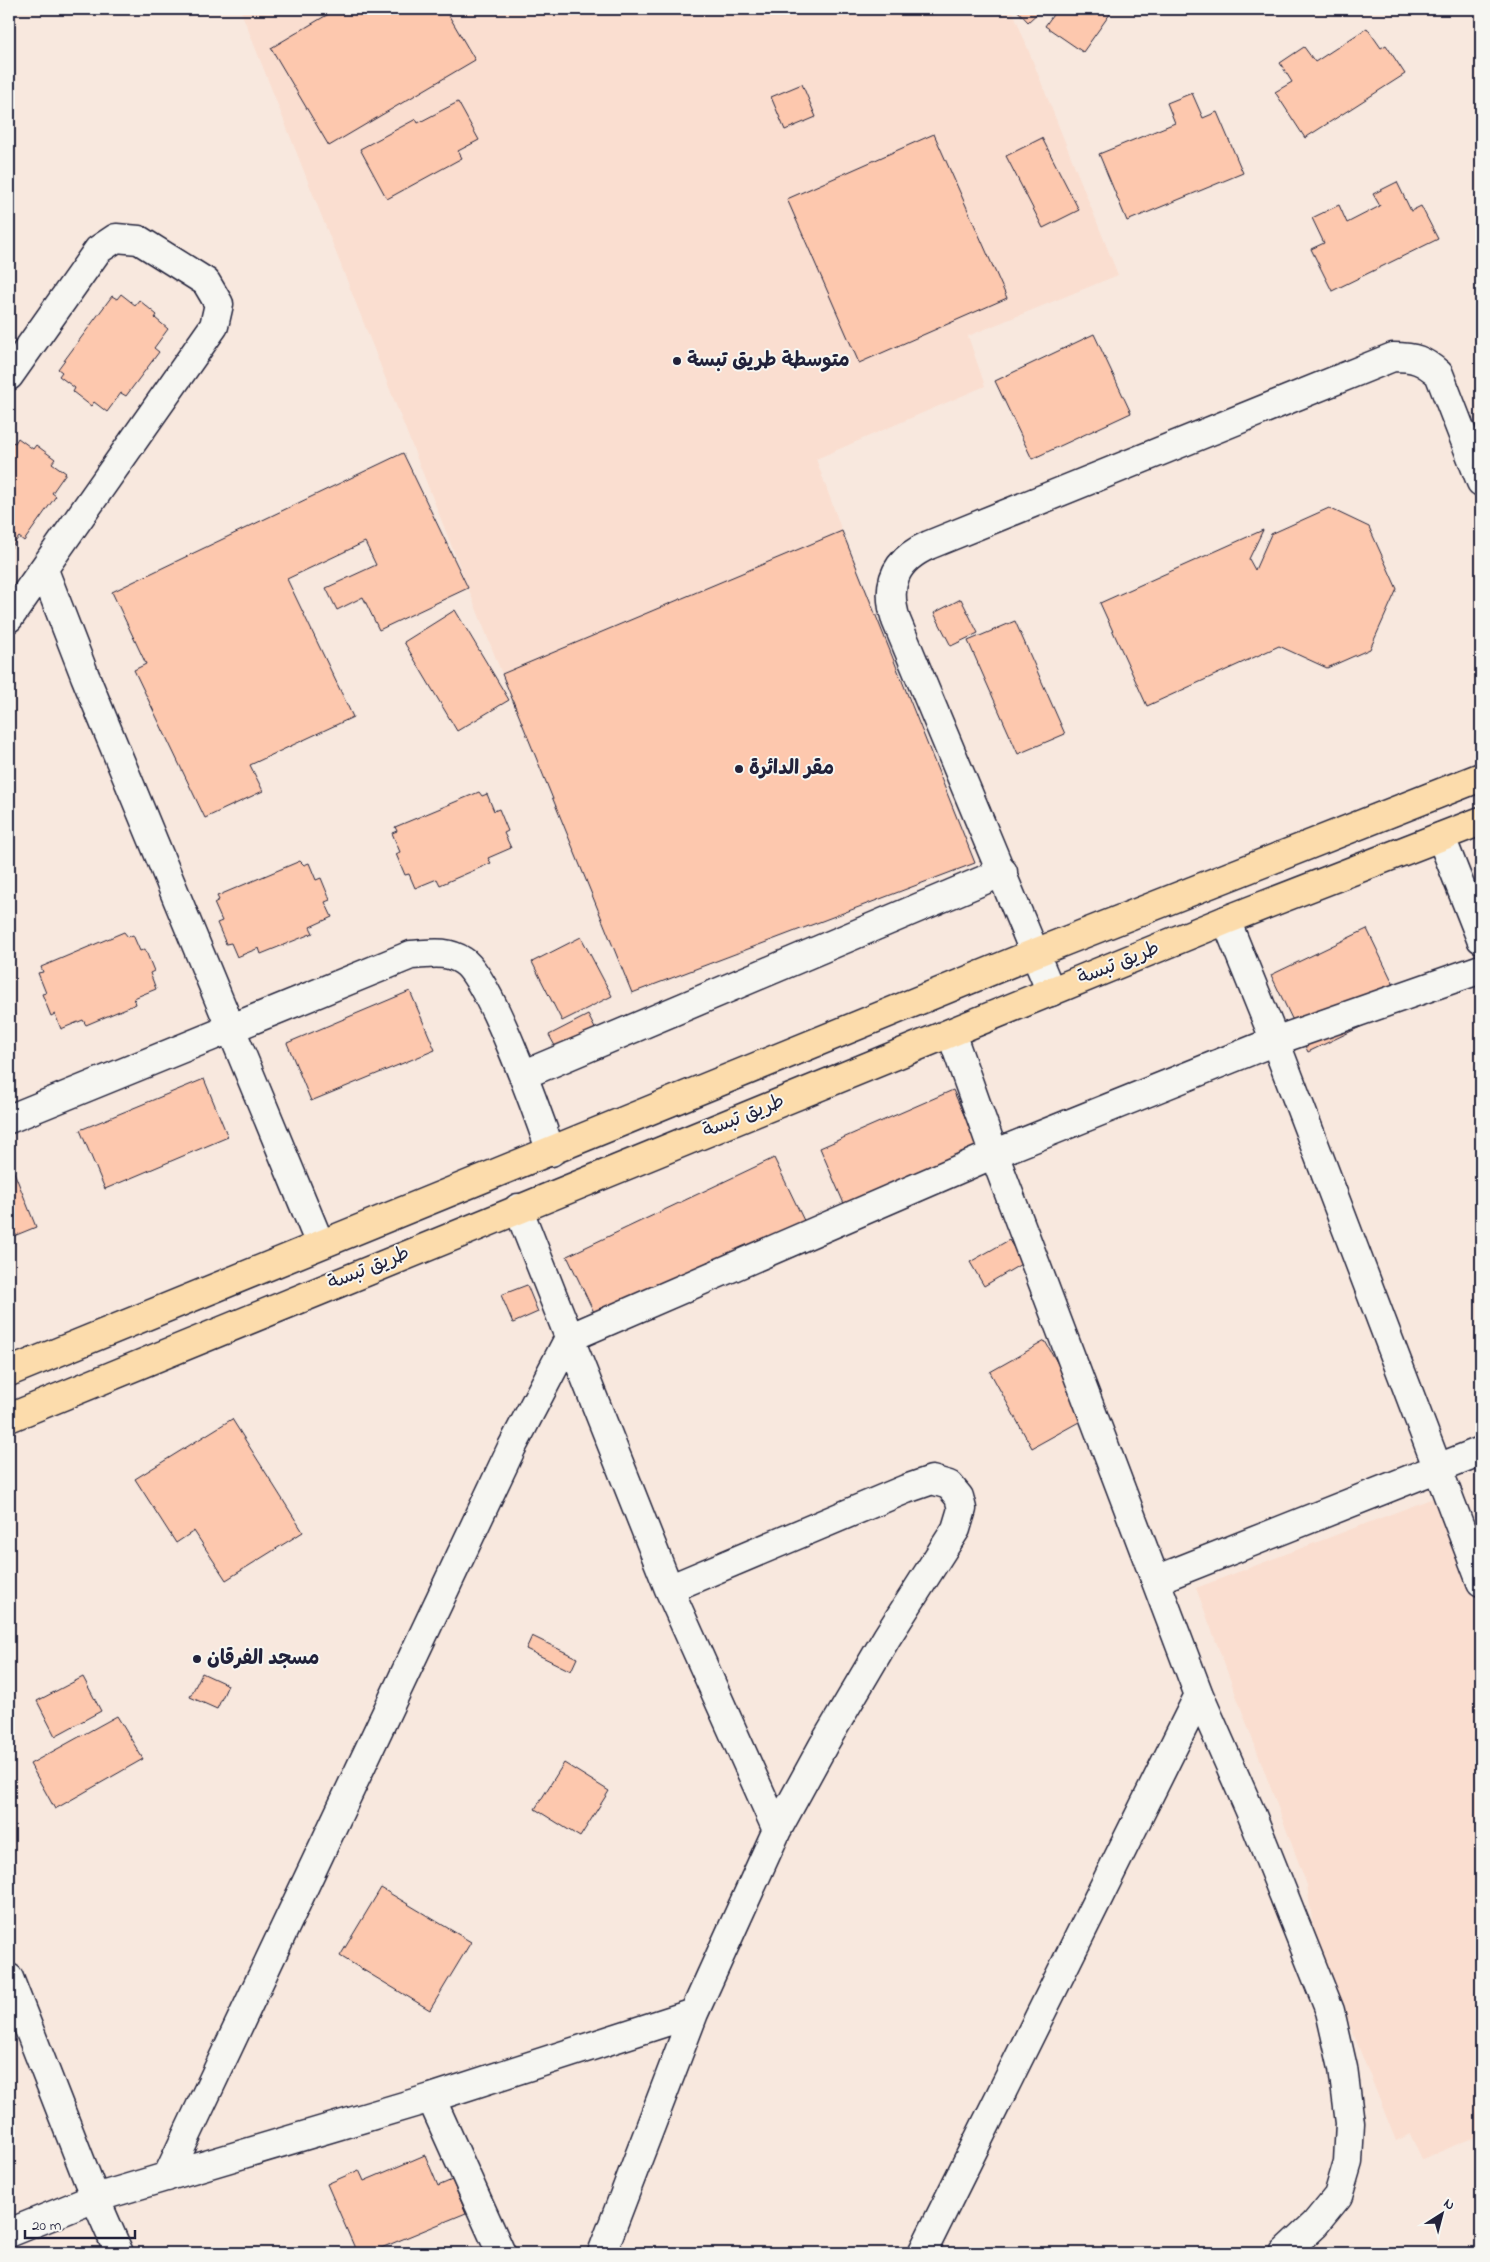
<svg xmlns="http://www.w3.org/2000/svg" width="1490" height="2262" viewBox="0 0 1490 2262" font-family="'Indie Flower','Playpen Sans Arabic',sans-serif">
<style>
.built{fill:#faded0}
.building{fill:#fdc8ae;stroke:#22223b}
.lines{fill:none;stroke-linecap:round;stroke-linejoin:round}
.minor-casing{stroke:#22223b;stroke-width:31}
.major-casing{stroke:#22223b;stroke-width:31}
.minor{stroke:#f6f6f2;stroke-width:28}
.major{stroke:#fcdcac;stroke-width:28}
.poi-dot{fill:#22223b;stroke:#f6f6f2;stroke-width:2}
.labels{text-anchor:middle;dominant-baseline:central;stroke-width:4;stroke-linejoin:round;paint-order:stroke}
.poi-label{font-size:20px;font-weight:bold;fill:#22223b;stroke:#f6f6f2;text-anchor:start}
.street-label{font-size:20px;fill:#22223b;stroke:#f6f6f2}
</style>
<rect width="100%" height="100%" fill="#f8e8de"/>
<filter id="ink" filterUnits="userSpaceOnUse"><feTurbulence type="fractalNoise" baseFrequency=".02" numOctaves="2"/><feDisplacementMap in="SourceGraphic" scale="10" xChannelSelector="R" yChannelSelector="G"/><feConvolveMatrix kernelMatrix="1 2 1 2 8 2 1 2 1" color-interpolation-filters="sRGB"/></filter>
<g filter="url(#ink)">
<!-- built -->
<path class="built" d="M240,9H1012L1118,275L968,336L985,386L816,459L842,531L502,674Z
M1436,1497L1481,1612V2135L1422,2159L1410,2134L1396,2141L1314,1935L1307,1885L1196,1588Z"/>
<!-- building -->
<path class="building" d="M337,9H445L475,60L329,146L271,48Z
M1016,9H1042L1028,22Z
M1057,9H1103L1110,14L1083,52L1045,26Z
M1367,28L1381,48L1386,45L1405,74L1305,138L1275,92L1292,82L1280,63L1304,47L1315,62Z
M802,84L816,117L785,130L771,97Z
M1192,93L1203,118L1217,112L1243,173L1127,221L1099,154L1175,123L1167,103Z
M458,102L479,140L458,151L462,158L387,199L360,149L416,119L418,123Z
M934,134L1007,298L859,363L787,199Z
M1042,138L1079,210L1043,228L1006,156Z
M1397,182L1411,211L1421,206L1438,239L1332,291L1311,249L1324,243L1312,218L1339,205L1347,223L1380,206L1373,194Z
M121,294L135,305L139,300L157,315L155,318L168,329L154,348L159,352L126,396L121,393L107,412L94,402L91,406L73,392L75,388L59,376L62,372L58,369L112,296L117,299Z
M1094,334L1131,413L1032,459L995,381Z
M18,438L33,449L36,445L55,459L52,463L66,473L52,493L56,496L24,541L19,537L9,550V441L15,443Z
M403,453L468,588L379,630L363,597L337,610L326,588L376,565L365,542L287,579L353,717L250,765L263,791L205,818L134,670L146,664L112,592Z
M1329,508L1369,527L1397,589L1370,649L1327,668L1279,646L1147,706L1100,603L1263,530L1249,559L1255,570L1271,534Z
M842,531L975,863L632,993L502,674Z
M961,599L978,633L951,646L934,613Z
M455,610L509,700L457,731L404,642Z
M1015,621L1065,734L1018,754L968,641Z
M479,792L482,796L487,794L494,811L499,809L508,831L504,833L511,848L488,858L491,863L440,885L437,879L415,888L409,874L405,875L396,854L400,852L392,833L397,831L395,827Z
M300,861L304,865L309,863L316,880L321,878L330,900L325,902L332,917L310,927L313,933L261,954L259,948L237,957L231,943L226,944L217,923L222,921L214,903L219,900L217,896Z
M1367,929L1404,1006L1308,1052L1271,975Z
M124,932L128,937L133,935L140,951L145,949L154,971L150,973L156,989L134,998L136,1004L86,1025L83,1020L61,1029L55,1014L51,1016L42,994L46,993L38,973L43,972L41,967Z
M581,937L612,996L562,1021L532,962Z
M410,991L435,1050L311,1101L287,1043Z
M588,1015L600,1038L561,1057L549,1035Z
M204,1079L228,1137L105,1189L80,1130Z
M953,1090L985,1162L851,1220L820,1148Z
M774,1158L808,1229L601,1327L567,1256Z
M12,1167L36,1227L9,1238V1168Z
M1009,1240L1023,1263L984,1286L970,1262Z
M527,1285L538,1312L513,1323L501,1295Z
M1045,1341L1088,1417L1032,1448L990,1372Z
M232,1419L303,1532L226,1580L194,1531L176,1543L135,1479Z
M532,1636L577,1658L571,1671L526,1649Z
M202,1673L228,1685L217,1709L190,1697Z
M83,1677L101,1711L55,1736L37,1701Z
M117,1716L143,1759L55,1809L30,1764Z
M564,1763L609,1791L580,1837L535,1809Z
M381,1888L471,1942L430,2010L340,1956Z
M425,2155L438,2186L452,2180L466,2213L369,2253H357L327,2184L359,2170L364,2181Z"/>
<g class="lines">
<!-- minor casing -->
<g class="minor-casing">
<path id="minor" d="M9,376L98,250L116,238L139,240L206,282L219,304L214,326L9,618
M44,570L85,676L320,1244
M1441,837L1481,939
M1226,920L1275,1041L1481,1582
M1051,992L896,620C885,584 895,560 929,545L1393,357C1415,357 1423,360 1439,374L1481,482
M951,1033L994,1154L1199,1695L1251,1813L1330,2011L1343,2068L1350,2123L1348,2162L1338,2196L1315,2224L1284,2253
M523,1075L1003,872
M9,1119L411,955C430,954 447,950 463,961C489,976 539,1117 551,1152
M518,1208L669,1589L777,1830
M1156,1580L1481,1451
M9,1978L95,2198L119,2253
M431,2098L501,2253
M167,2177L512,1447L569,1338L994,1154L1275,1041L1481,969
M9,2233L95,2198L431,2098L694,2013
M602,2253L694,2013L777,1830L824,1744L887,1637L956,1529L962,1509L959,1497L949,1485L932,1480L906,1489L669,1589
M922,2253L1199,1695"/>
</g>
<!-- major casing -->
<g class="major-casing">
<path id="major" d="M9,1372L1035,953L1481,777
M9,1418L1226,920L1481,821"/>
</g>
<!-- minor -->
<use href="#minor" class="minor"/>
<!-- major -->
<use href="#major" class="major"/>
</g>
</g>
<!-- markers -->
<g class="poi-dot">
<circle cx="677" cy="361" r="5"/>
<circle cx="739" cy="769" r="5"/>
<circle cx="197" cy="1659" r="5"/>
</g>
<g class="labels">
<!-- poi labels -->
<g class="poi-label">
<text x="687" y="361">متوسطة طريق تبسة</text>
<text x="749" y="769">مقر الدائرة</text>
<text x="207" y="1659">مسجد الفرقان</text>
</g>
<!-- street labels -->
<g class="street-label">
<text transform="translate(1119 964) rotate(-22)">طريق تبسة</text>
<text transform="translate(744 1117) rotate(-22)">طريق تبسة</text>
<text transform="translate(369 1269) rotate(-22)">طريق تبسة</text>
</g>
</g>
<!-- margin -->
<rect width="1490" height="2262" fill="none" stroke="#f6f6f2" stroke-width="30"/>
<rect x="15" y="15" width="1460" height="2232" fill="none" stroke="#22223b" stroke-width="2" filter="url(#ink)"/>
<!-- north arrow -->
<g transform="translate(1442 2214) rotate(36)" stroke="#f6f6f2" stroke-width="4" paint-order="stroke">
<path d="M0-4L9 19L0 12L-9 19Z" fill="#22223b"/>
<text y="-8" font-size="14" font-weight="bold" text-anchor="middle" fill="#22223b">N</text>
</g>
<!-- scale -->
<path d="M25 2230v8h110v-8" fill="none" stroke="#22223b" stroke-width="2.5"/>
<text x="32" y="2230" font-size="15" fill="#22223b" stroke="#f6f6f2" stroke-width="4" paint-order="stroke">20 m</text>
</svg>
